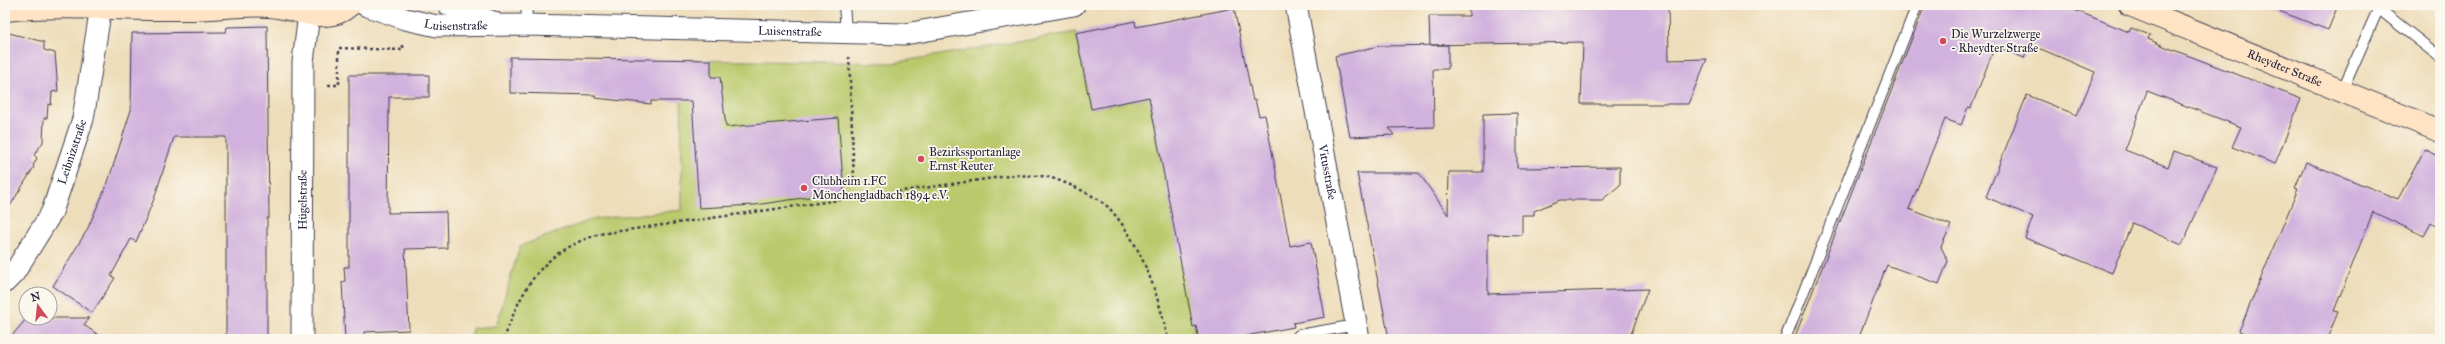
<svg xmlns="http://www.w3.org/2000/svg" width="2445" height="344" viewBox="0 0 2445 344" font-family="'IM FELL Great Primer',serif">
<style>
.green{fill:#bac96c;stroke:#6e7654}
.building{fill:#d1b1dd}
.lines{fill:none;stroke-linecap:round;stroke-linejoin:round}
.lane-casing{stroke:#413e4e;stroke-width:12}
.street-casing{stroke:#413e4e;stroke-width:23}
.secondary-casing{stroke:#413e4e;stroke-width:24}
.path{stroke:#413e4e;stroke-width:2.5;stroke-dasharray:3 3;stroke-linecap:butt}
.lane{stroke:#fff;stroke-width:10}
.street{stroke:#fff;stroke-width:21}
.secondary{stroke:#fee4c5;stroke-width:22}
.poi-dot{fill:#d1495b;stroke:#fbf7ec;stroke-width:1.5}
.labels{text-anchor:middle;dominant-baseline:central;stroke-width:3.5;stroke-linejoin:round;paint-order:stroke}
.street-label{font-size:12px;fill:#22223b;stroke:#fbf7ec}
.poi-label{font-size:12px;fill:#22223b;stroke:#fbf7ec;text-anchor:start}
</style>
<rect width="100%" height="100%" fill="#fbf7ec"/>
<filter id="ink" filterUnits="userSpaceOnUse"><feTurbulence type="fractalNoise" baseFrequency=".025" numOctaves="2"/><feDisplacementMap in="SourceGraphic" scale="8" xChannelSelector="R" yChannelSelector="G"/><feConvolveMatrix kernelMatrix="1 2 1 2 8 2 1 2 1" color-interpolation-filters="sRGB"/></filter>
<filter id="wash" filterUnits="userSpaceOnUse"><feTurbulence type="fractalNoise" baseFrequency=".012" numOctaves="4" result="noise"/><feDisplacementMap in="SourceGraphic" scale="16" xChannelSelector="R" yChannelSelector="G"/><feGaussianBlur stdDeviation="0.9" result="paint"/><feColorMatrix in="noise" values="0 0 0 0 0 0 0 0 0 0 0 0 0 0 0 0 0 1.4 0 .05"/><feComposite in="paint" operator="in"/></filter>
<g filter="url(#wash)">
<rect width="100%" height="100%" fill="#eeddba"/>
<!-- green -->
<path class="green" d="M1076,32L1091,109L1149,97L1196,339H472V328L496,326L520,246L594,219L682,210L681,60L892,63Z"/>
<g id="blocks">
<!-- building -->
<path class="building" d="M1469,5H1668L1669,60L1707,59L1688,104H1581L1583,42L1430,45L1429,16H1469Z
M1925,5H2062L2129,32L2131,28L2150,35L2148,39L2166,47L2301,99L2275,164L2232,147L2241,127L2147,91L2125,150L2168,167L2174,151L2217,167L2182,245L2132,223L2112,273L2025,238L2033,217L1986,197L2027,95L2077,115L2095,72L2029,44L2024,58L1995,46L1971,108L1968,107L1961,125L1945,119L1909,209L1951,225L1941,247L1948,261L1939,284L1887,265L1858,339H1794Z
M2269,5H2338L2328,30L2269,7Z
M1234,8L1253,101L1255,100L1259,116L1265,115L1290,246L1311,242L1325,317L1293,323L1294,327L1229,339H1199L1196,326L1193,327L1149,97L1091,109L1076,33L1135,21L1136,27Z
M267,26L269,218H267V339H226V137H174L154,199L136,242L131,239L111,276L115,278L92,313L53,286L87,230L108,182L131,110L132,33L226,32L227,27Z
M5,32L44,42V50L55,53L58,91L52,92L51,105L48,104L47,118H44L43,142L34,155L37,158L33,166L34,167L5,214Z
M1448,45V69H1433L1434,127L1389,128L1394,135L1350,137L1335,56L1379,46Z
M510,57L711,60V77H720L726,127L838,118L844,192L755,205L699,208L692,101H651V104L595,98V95L510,93Z
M349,75H429V97H389L388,213L446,212L447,248L405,249L409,330L364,332V339H345L342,282L345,281L344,267H349Z
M1517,113V168L1620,167V185L1602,200H1560L1534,211V215H1522V235L1488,234V294L1648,289L1631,334L1565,339H1389L1357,173H1419L1448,215L1449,172H1483V114Z
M2425,149L2440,157V229L2431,223L2424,236L2373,212L2334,311L2338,312L2327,339H2260L2239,331L2298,189L2295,188L2306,162L2398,199Z
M27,318H89L84,325L104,339H9Z"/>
</g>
</g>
<g filter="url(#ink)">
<use href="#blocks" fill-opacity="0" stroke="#413e4e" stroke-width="1"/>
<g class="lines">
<!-- lane casing -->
<g class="lane-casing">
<path id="lane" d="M844,5L846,31
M2379,9L2440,57
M526,25L527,5
M2342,91L2380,5
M1295,339L1299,335L1356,325
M1785,339L1917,5"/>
</g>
<!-- street casing -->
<g class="street-casing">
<g id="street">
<path id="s1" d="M365,5L405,19L437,26L526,25L905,34L1074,5"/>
<path d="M449,5L493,22"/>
<path id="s2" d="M1296,5L1359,339"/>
<path id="s3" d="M5,282L14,273L52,212L83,119L101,7"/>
<path id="s4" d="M302,339L303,62L309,14"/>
</g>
</g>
<!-- secondary casing -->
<g class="secondary-casing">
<g id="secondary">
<path id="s5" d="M2130,5L2440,131"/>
<path d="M5,10C66,4 126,10 187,9C214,9 242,4 269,6C297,7 326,27 350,5"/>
</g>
</g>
<!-- path -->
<path class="path" d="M328,85H339V48L403,50V42
M843,181L854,180L849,57
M504,339C517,302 533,266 570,246C579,241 589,238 599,234L1015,175C1026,176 1038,175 1048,177C1064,181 1099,197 1110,209C1142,245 1158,294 1168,339"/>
<!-- lane -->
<use href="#lane" class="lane"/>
<!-- street -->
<use href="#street" class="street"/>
<!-- secondary -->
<use href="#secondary" class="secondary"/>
</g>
</g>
<!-- markers -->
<g class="poi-dot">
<circle cx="1943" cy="41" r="4"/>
<circle cx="921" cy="159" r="4"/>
<circle cx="804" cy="188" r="4"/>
</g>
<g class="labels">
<!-- street labels -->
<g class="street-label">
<text stroke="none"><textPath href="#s1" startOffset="94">Luisenstraße</textPath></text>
<text stroke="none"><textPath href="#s1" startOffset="428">Luisenstraße</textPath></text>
<text stroke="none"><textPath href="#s5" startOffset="167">Rheydter Straße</textPath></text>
<text stroke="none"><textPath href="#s3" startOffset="148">Leibnizstraße</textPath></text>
<text stroke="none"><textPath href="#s2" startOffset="170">Vitusstraße</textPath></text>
<text stroke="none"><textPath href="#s4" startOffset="139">Hügelstraße</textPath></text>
</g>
<!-- poi labels -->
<g class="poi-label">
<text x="1951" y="34">Die Wurzelzwerge<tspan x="1951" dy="14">- Rheydter Straße</tspan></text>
<text x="929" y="152">Bezirkssportanlage<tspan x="929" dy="14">Ernst Reuter</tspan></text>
<text x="812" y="181">Clubheim 1.FC<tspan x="812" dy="14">Mönchengladbach 1894 e.V.</tspan></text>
</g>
</g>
<!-- margin -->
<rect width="2445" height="344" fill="none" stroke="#fbf7ec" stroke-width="20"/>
<!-- north arrow -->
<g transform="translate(38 306) rotate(345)"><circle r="19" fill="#fbf7ec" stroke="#a4a2a5"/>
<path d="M0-3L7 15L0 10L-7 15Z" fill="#d1495b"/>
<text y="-6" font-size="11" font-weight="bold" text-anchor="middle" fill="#22223b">N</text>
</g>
</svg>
